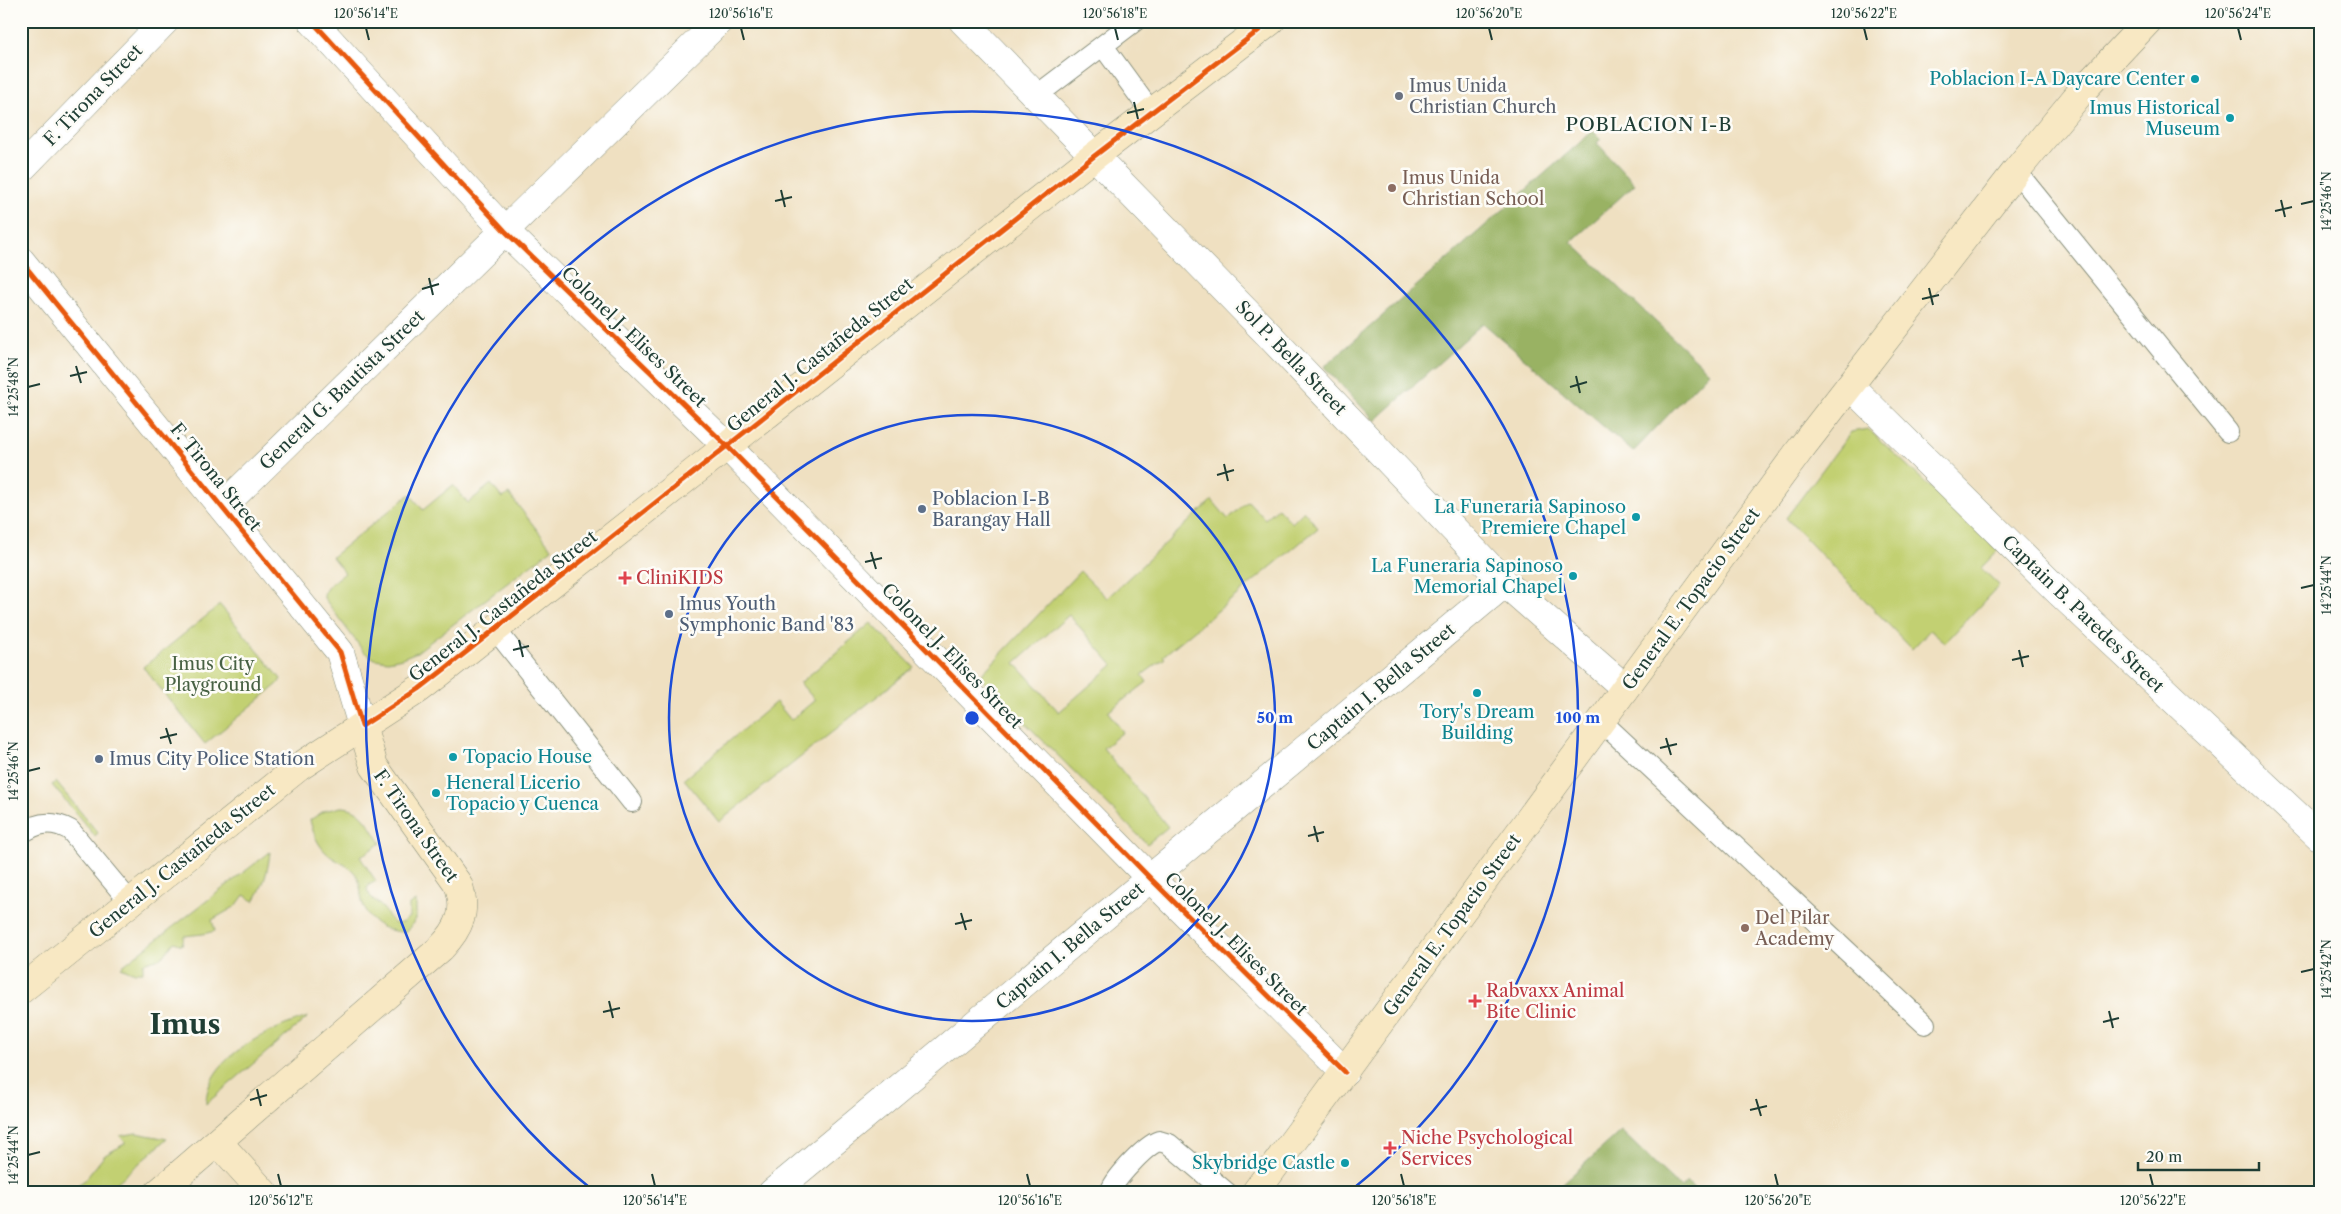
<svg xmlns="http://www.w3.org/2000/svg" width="2341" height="1214" viewBox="0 0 2341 1214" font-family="'Libre Caslon Text',serif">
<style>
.green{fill:#c2d072;stroke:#708653;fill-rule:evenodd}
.forest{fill:#99b264;stroke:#5c784c}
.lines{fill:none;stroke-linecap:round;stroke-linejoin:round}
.lane-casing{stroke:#878e7a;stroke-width:22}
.street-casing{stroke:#878e7a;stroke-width:29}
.secondary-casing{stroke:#878e7a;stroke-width:29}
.lane{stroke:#fff;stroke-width:20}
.street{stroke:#fff;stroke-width:28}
.secondary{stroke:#f8e8c3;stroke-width:28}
.cycleway-casing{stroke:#fdfcf7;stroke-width:8}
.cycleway{stroke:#e8590c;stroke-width:5}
.ticks{fill:none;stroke:#1f3d34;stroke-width:2}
.ring{fill:none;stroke:#1d4ed8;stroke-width:2.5}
.culture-dot{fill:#0f9aa8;stroke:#fdfcf7;stroke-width:2}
.worship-dot{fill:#6b7280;stroke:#fdfcf7;stroke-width:2}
.education-dot{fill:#8d6e63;stroke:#fdfcf7;stroke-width:2}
.service-dot{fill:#5c6f8a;stroke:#fdfcf7;stroke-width:2}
.health-dot{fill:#e0444e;stroke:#fdfcf7;stroke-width:2}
.labels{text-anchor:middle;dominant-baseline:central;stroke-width:5;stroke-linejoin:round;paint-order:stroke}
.culture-label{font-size:18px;fill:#0d838f;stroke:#fdfcf7;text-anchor:end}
.worship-label{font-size:18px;fill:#5b616d;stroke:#fdfcf7;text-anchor:start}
.street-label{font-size:18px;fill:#1f3d34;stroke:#fdfcf7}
.education-label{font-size:18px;fill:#785e54;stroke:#fdfcf7;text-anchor:start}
.service-label{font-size:18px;fill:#4e5e75;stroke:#fdfcf7;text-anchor:start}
.health-label{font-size:18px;fill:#be3a42;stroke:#fdfcf7;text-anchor:start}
.park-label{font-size:18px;fill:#486244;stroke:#fdfcf7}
.neighbourhood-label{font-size:19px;letter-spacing:1px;fill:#1f3d34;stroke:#fdfcf7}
.town-label{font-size:28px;font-weight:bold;fill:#1f3d34;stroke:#fdfcf7}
.centre{fill:#1d4ed8;stroke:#fdfcf7;stroke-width:2.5}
.ring-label{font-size:15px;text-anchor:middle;font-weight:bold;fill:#1d4ed8;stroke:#fdfcf7;stroke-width:5;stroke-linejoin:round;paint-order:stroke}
.neatline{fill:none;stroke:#1f3d34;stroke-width:2}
.ticks-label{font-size:12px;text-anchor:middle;fill:#1f3d34}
</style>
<rect width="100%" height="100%" fill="#fdfcf7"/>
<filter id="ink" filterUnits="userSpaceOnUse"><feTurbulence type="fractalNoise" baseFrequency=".02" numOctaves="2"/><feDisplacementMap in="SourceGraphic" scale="10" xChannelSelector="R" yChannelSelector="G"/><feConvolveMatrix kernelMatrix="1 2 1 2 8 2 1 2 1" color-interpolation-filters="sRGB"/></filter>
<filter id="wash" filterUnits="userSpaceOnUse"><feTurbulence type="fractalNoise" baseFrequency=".0096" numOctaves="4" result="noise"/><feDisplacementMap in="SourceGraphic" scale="20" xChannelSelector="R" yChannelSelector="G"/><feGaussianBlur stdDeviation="1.12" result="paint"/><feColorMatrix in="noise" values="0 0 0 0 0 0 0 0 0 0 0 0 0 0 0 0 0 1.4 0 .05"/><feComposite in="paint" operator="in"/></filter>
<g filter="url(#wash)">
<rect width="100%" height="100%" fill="#efe0c1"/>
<!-- green -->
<path class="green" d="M1868,429L1998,550L1981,568L1999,585L1945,643L1930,630L1912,649L1786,518L1851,432Z
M491,484L502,498L509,494L552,549L417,652L402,658L388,661L375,659L364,652L324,598C323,586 337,580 345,573L332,557L410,494L423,510L453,485L468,503Z
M1212,500L1228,519L1248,501L1265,519L1278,508L1292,523L1304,511L1318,528L1163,656L1165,658L1142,675L1147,682L1108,712L1123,732L1103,748L1168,827L1147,844L979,677L1080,571L1107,598ZM1069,615L1113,665L1059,712L1015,663Z
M220,605L281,679L278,684L205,744L143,667Z
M871,623L914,667L719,822L684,779L776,702L791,720L815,700L800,683Z
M56,782L98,833L95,836L52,785Z
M341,807C363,807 370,827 381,843L360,857L376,881L369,885L367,889C370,899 375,900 382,907C391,917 392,933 409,917V905L416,901V919L406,932C382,932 364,920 361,895C360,887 360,880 355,873C350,867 343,864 336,860C320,851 314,837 310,820L324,811Z
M270,852C268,871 264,885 254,901L244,895L236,906L212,920L215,931L203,934L184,936L182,945L174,942L163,957L143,963V972H132L121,967Z
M308,1017L206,1104C206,1056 270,1029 308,1017Z
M136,1133L167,1139L105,1193H66L85,1180L105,1155L126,1143L120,1136Z"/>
<!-- forest -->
<path class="forest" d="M1593,131L1601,139L1597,143L1635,184L1571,242L1709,372L1633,452L1483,323L1375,421L1324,367Z
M1621,1131L1681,1188L1688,1182L1698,1193H1552Z"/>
</g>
<g filter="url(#ink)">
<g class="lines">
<!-- lane casing -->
<g class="lane-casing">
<path id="lane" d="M1103,46L1151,112
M1036,96L1135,21
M2016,171L2228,432
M495,629L632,802
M1601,721L1925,1024
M21,834C37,822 52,820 70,830L130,902
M1110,1193C1113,1180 1146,1145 1159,1141L1169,1144L1227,1193"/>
</g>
<!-- street casing -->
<g class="street-casing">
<path id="street" d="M312,21L505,231L728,447L1151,879L1345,1072
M963,21L1266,332L1505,583L1625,688
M21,169L165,21
M21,261L340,652L362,726
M1850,386L2059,592L2320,837
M222,507L719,21
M772,1193L1505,583"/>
</g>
<!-- secondary casing -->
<g class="secondary-casing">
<path id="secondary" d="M21,990L299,767L419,689L446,668L1093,157L1271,21
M218,1142L264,1193
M158,1193L441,948C460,928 468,910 458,884L374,766L362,726
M1255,1193L1802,447L2016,171L2080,93L2148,21"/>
</g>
<!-- lane -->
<use href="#lane" class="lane"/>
<!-- street -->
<use href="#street" class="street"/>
<!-- secondary -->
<use href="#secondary" class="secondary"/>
<!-- cycleway casing -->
<g class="cycleway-casing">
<path id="cycleway" d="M312,21L505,231L728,447L1151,879L1345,1072
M21,261L340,652L362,726L419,689L446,668L1093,157L1271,21"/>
</g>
<!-- cycleway -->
<use href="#cycleway" class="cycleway"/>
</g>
</g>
<!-- ticks -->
<path class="ticks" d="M366,28L369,40M741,28L744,40M1115,28L1118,40M1489,28L1492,40M1864,28L1867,40M2238,28L2241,40M1134,102L1138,119M1127,113L1144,109M781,190L785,207M2281,200L2285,217M775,201L792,197M2301,204L2314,201M2275,211L2292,207M429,278L433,295M1929,288L1933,305M422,289L439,284M1922,299L1939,295M76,366L81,383M70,376L87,372M1576,376L1580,393M28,387L40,384M1570,387L1587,382M1224,464L1228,481M1217,475L1234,470M871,552L876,569M865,562L882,558M2301,588L2314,585M519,640L523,657M513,650L529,646M2019,650L2023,667M2012,660L2029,656M166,728L171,744M160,738L177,734M1666,738L1671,755M1660,748L1677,744M28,771L40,768M1314,826L1318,842M1308,836L1324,832M961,913L966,930M955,924L972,920M2301,972L2314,969M609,1001L613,1018M2109,1011L2113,1028M603,1012L620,1008M2103,1022L2119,1018M257,1089L261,1106M1756,1099L1761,1116M250,1100L267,1095M1750,1110L1767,1106M28,1155L40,1152M278,1174L281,1186M652,1174L655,1186M1027,1174L1030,1186M1401,1174L1404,1186M1775,1174L1778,1186M2150,1174L2153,1186"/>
<!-- distance rings -->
<g class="ring">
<circle cx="972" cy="718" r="303"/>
<path d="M595 1192A606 606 0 1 1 1349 1192"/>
</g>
<!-- markers -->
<g class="culture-dot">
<circle cx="2195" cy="79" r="5"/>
<circle cx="2230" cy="118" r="5"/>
<circle cx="1636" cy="517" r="5"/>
<circle cx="1573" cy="576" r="5"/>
<circle cx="1477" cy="693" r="5"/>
<circle cx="453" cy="757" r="5"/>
<circle cx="436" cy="793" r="5"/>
<circle cx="1345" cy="1163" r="5"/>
</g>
<circle class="worship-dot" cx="1399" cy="96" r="5"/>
<g class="education-dot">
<circle cx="1392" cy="188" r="5"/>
<circle cx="1745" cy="928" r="5"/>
</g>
<g class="service-dot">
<circle cx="922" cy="509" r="5"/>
<circle cx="669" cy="614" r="5"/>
<circle cx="99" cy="759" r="5"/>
</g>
<g class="health-dot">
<path d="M622.5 570.5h5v5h5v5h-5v5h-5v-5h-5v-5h5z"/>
<path d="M1472.5 993.5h5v5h5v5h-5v5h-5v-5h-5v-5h5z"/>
<path d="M1387.5 1140.5h5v5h5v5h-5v5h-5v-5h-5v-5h5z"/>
</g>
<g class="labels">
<!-- culture labels -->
<g class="culture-label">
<text x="2185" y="79">Poblacion I-A Daycare Center</text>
<text x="2220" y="108">Imus Historical<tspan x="2220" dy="21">Museum</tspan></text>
<text x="1626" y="507">La Funeraria Sapinoso<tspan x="1626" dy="21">Premiere Chapel</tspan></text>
<text x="1563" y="566">La Funeraria Sapinoso<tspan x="1563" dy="21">Memorial Chapel</tspan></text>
<text x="1477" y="712" text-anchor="middle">Tory's Dream<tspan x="1477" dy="21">Building</tspan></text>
<text x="463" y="757" text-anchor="start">Topacio House</text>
<text x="446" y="783" text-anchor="start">Heneral Licerio<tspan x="446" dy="21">Topacio y Cuenca</tspan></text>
<text x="1335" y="1163">Skybridge Castle</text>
</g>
<!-- worship labels -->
<g class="worship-label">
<text x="1409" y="86">Imus Unida<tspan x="1409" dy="21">Christian Church</tspan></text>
</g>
<!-- street labels -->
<g class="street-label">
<text transform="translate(93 95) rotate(-46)">F. Tirona Street</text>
<text transform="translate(634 337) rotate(44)">Colonel J. Elises Street</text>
<text transform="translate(820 355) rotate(-39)">General J. Castañeda Street</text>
<text transform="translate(1291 358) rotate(46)">Sol P. Bella Street</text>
<text transform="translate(342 390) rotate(-44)">General G. Bautista Street</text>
<text transform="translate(216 477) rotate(51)">F. Tirona Street</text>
<text transform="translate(1691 599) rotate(-54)">General E. Topacio Street</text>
<text transform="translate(503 606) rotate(-38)">General J. Castañeda Street</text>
<text transform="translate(2083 614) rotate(44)">Captain B. Paredes Street</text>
<text transform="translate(952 656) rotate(46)">Colonel J. Elises Street</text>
<text transform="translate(1381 687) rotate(-40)">Captain I. Bella Street</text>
<text transform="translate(416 826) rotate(55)">F. Tirona Street</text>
<text transform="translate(182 861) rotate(-39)">General J. Castañeda Street</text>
<text transform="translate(1452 925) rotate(-54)">General E. Topacio Street</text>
<text transform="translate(1236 944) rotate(45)">Colonel J. Elises Street</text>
<text transform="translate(1070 946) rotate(-40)">Captain I. Bella Street</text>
</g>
<!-- education labels -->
<g class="education-label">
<text x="1402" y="178">Imus Unida<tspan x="1402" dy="21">Christian School</tspan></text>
<text x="1755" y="918">Del Pilar<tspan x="1755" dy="21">Academy</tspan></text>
</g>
<!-- service labels -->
<g class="service-label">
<text x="932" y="499">Poblacion I-B<tspan x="932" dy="21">Barangay Hall</tspan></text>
<text x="679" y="604">Imus Youth<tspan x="679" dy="21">Symphonic Band '83</tspan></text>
<text x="109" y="759">Imus City Police Station</text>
</g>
<!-- health labels -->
<g class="health-label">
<text x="636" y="578">CliniKIDS</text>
<text x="1486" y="991">Rabvaxx Animal<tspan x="1486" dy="21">Bite Clinic</tspan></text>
<text x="1401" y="1138">Niche Psychological<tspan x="1401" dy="21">Services</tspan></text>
</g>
<!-- park labels -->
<g class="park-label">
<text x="213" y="664">Imus City<tspan x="213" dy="21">Playground</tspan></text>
</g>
<!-- neighbourhood labels -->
<g class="neighbourhood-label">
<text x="1649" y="124">POBLACION I-B</text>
</g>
<!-- town labels -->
<g class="town-label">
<text x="185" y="1024">Imus</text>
</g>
</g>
<circle cx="972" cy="718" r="8" class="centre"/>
<g class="ring-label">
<text x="1275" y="723">50 m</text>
<text x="1578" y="723">100 m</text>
</g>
<!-- margin -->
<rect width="2341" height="1214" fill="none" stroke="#fdfcf7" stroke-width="55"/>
<!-- scale -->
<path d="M2138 1162v8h121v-8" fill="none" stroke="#1f3d34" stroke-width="2.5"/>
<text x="2146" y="1162" font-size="15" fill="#1f3d34" stroke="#fdfcf7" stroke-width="4" paint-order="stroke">20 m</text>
<rect x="28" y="28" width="2286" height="1158" class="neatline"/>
<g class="ticks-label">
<text x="366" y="18">120°56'14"E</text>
<text x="741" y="18">120°56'16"E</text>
<text x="1115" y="18">120°56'18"E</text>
<text x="1489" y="18">120°56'20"E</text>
<text x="1864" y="18">120°56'22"E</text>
<text x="2238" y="18">120°56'24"E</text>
<text transform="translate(2327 201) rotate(-90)" y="4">14°25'46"N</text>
<text transform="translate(14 387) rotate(-90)" y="4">14°25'48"N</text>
<text transform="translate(2327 585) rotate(-90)" y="4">14°25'44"N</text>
<text transform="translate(14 771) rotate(-90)" y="4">14°25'46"N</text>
<text transform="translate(2327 969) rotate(-90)" y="4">14°25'42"N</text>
<text transform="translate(14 1155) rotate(-90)" y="4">14°25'44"N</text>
<text x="281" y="1205">120°56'12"E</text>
<text x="655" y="1205">120°56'14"E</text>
<text x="1030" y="1205">120°56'16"E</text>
<text x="1404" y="1205">120°56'18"E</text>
<text x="1778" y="1205">120°56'20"E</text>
<text x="2153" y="1205">120°56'22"E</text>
</g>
</svg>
